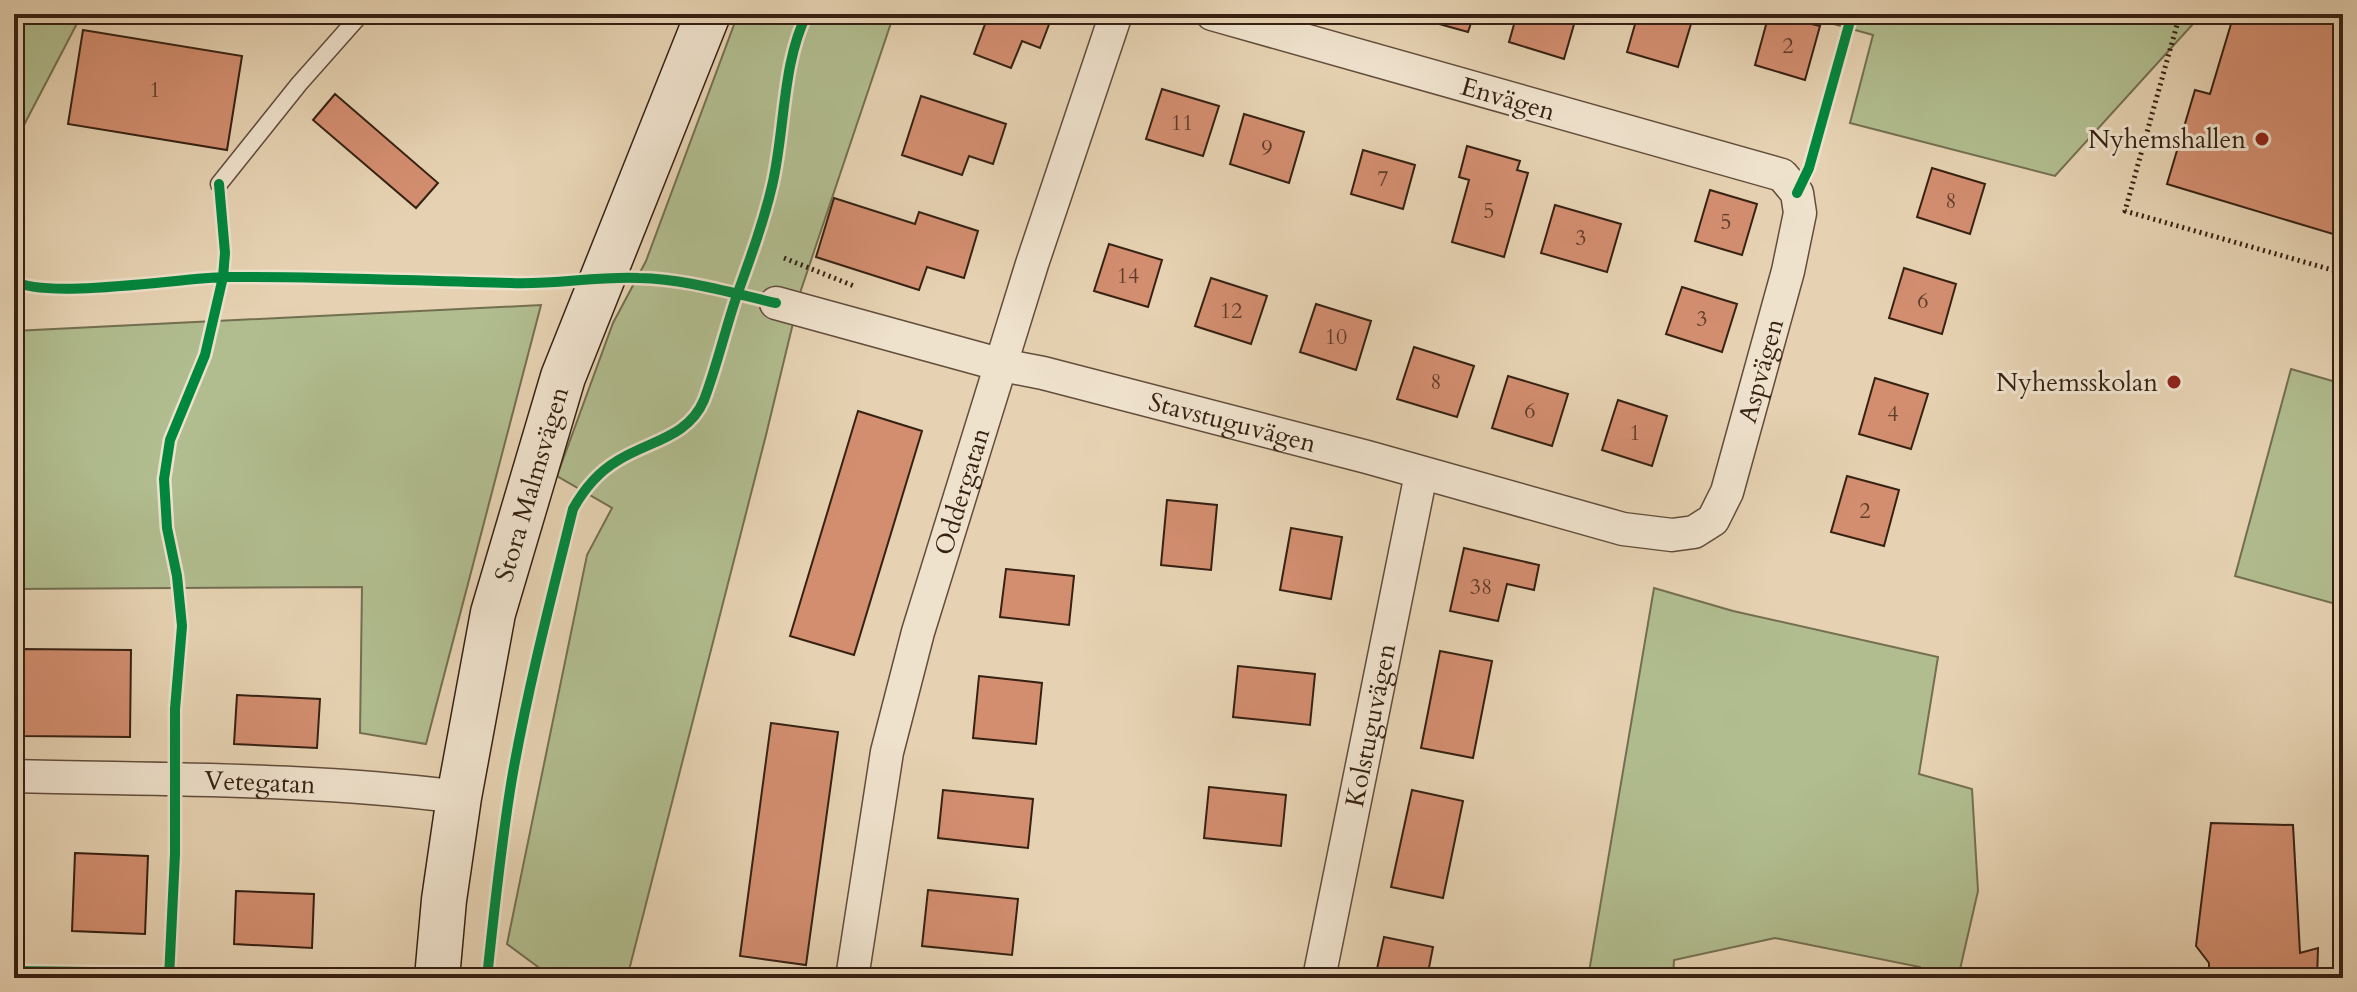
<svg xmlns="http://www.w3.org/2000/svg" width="2357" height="992" viewBox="0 0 2357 992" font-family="Cardo,serif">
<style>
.green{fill:#b1bd8f;stroke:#746f51;stroke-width:2}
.building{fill:#d38e70;stroke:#362113;stroke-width:2}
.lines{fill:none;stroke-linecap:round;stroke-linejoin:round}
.lane-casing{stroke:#624d3b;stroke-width:19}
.street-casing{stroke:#624d3b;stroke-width:35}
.secondary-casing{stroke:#362113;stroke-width:47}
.path{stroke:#362113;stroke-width:5;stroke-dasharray:2 4;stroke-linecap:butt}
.lane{stroke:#efe2cd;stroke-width:16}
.street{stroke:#efe2cd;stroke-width:32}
.secondary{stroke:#efe2cd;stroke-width:44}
.cycleway-casing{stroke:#efe2cd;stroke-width:15}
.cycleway{stroke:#00873e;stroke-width:10}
.poi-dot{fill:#8f2418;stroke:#efe2cd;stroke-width:3}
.labels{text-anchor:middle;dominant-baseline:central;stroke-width:6;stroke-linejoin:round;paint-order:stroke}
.number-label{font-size:22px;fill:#5d3c2a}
.street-label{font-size:26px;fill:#362113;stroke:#efe2cd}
.poi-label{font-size:26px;fill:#362113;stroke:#efe2cd;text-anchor:end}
</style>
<rect width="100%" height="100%" fill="#e6d2b2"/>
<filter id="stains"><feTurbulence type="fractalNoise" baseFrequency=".0025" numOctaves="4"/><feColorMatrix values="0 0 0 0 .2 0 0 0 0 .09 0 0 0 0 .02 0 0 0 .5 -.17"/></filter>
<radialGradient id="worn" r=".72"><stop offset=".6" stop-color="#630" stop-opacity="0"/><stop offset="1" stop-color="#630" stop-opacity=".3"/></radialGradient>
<!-- green -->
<path class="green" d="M14,14H82L14,144Z
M738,14H894L801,290L766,435L627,978H553L507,944L587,555L612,508L557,476L613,323L646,261Z
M1798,14H2196L2193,24L2055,176L1850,123L1873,35Z
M541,305L426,744L360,733L362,587L14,589V331Z
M2291,369L2343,384V606L2235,576Z
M1654,588L1733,611L1938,657L1919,774L1972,789L1978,891L1958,978H1921L1920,967L1775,938L1674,960L1673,978H1588Z"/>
<!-- building -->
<path class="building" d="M982,14H1053L1040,48L1022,41L1011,68L974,54L988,16Z
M1415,14H1474L1468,32L1414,17Z
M1517,14H1577L1564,59L1509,42Z
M1638,14H1694L1678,67L1627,52Z
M1769,14L1820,26L1805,80L1755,65Z
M2234,14H2322L2343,20V237L2167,184L2195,90L2210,94Z
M83,30L242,56L227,150L68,124Z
M1162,89L1219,106L1203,156L1146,139Z
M335,94L438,183L416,208L313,120Z
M921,96L1006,124L993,164L969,156L962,175L902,155Z
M1244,114L1304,132L1289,183L1230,164Z
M1467,146L1520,161L1517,170L1528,173L1504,257L1452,242L1469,180L1459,177Z
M1363,150L1415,165L1403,209L1351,194Z
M1932,168L1985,184L1970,234L1917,217Z
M1710,190L1757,204L1742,255L1695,241Z
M834,198L915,224L919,212L978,231L964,278L927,267L919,290L816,257Z
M1555,205L1621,224L1607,272L1541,253Z
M1109,244L1162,260L1148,307L1094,291Z
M1904,268L1956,284L1942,334L1889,318Z
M1211,278L1267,296L1251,344L1195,326Z
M1682,287L1737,304L1722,352L1666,334Z
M1316,304L1371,321L1356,370L1300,352Z
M1414,347L1474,366L1457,417L1397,399Z
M1508,376L1568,394L1552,446L1492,428Z
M1875,378L1928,394L1911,449L1859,434Z
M1618,400L1667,416L1652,466L1602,450Z
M858,411L922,431L854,655L790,636Z
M1847,476L1899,490L1884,546L1831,532Z
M1167,500L1217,505L1211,570L1161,565Z
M1291,528L1342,537L1331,599L1280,590Z
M1464,548L1539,565L1534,590L1507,584L1498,621L1450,611Z
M1006,569L1074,576L1069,625L1000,617Z
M23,649L131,650L130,737L23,736Z
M1440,651L1492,661L1473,758L1421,748Z
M1238,666L1315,674L1310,725L1233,717Z
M979,676L1042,683L1036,744L973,738Z
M237,695L320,699L317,748L234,744Z
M771,723L838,732L806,965L740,956Z
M1209,787L1286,795L1281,846L1204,838Z
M943,790L1033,799L1028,848L938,838Z
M1412,790L1463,801L1443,898L1391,887Z
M2211,823L2293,825L2300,953L2318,948L2317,978H2209V963L2196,946Z
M75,853L148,856L145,934L72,931Z
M928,890L1018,899L1012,955L922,946Z
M236,891L314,894L312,948L234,944Z
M1384,937L1433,947L1427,978H1375Z"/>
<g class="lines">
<!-- lane casing -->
<g class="lane-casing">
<path id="lane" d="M219,184L299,84L361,14"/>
</g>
<!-- street casing -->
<g class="street-casing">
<g id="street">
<path id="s1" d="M776,303L1002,365L1043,373L1367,457L1623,529L1672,535L1694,532L1713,520L1727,492L1788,271L1800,213L1797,193L1782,175L1212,14"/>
<path id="s2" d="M14,776C162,780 312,778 459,797"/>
<path id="s3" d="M852,978L887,752L918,632L1032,264L1116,14"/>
<path id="s4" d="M1319,978L1421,474"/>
</g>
</g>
<!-- secondary casing -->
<g class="secondary-casing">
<g id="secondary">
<path id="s5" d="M437,978L444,900L459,797L493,613L563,377L708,14"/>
</g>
</g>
<!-- path -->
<path class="path" d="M2180,14L2125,211L2343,273
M784,258L854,286"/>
<!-- lane -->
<use href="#lane" class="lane"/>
<!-- street -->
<use href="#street" class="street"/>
<!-- secondary -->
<use href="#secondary" class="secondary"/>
<!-- cycleway casing -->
<g class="cycleway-casing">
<path id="cycleway" d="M1797,193L1809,168L1852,14
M14,281C46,300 181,278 225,277C321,276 416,281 511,283C554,285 596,276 639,278C686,279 731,293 776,303
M14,971L169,973
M169,978L175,854V709L182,626L177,576L167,528L164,479L170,440L205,355L223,277L225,253L219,184
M487,978C494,911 501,844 512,778C528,687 551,598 573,509C584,489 597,473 617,461C648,441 688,438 704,400C717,366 725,330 737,295C750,259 763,224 772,186C785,132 782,62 807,14"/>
</g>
<!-- cycleway -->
<use href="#cycleway" class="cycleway"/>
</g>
<!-- markers -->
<g class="poi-dot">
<circle cx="2262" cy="139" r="8"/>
<circle cx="2174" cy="382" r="8"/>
</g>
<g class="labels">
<!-- number labels -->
<g class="number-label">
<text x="1788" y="46">2</text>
<text x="155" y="90">1</text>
<text x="1182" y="123">11</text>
<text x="1267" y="148">9</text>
<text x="1383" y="179">7</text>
<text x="1951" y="201">8</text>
<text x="1489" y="211">5</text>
<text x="1726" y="222">5</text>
<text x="1581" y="238">3</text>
<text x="1128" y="276">14</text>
<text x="1923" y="301">6</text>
<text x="1231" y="311">12</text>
<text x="1702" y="319">3</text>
<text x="1336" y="337">10</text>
<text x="1436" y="382">8</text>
<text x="1530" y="411">6</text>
<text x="1893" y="414">4</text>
<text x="1635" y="433">1</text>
<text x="1865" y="511">2</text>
<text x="1481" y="587">38</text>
</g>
<!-- street labels -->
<g class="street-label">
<text transform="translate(1508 99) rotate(16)">Envägen</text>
<text stroke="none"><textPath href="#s1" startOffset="1128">Aspvägen</textPath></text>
<text stroke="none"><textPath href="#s1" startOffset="472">Stavstuguvägen</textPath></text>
<text stroke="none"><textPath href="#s5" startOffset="504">Stora Malmsvägen</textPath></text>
<text stroke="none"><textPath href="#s3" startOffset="500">Oddergatan</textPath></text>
<text stroke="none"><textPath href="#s4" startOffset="258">Kolstuguvägen</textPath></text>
<text stroke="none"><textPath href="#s2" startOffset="246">Vetegatan</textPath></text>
</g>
<!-- poi labels -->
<g class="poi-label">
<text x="2246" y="139">Nyhemshallen</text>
<text x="2158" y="382">Nyhemsskolan</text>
</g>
</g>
<!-- margin -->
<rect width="2357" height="992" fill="none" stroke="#e6d2b2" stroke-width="48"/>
<rect x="16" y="16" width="2325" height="960" fill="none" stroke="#362113" stroke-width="4"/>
<rect x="24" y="24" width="2309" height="944" fill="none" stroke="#362113" stroke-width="2"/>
<rect width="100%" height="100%" filter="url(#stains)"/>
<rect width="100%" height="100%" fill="url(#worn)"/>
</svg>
